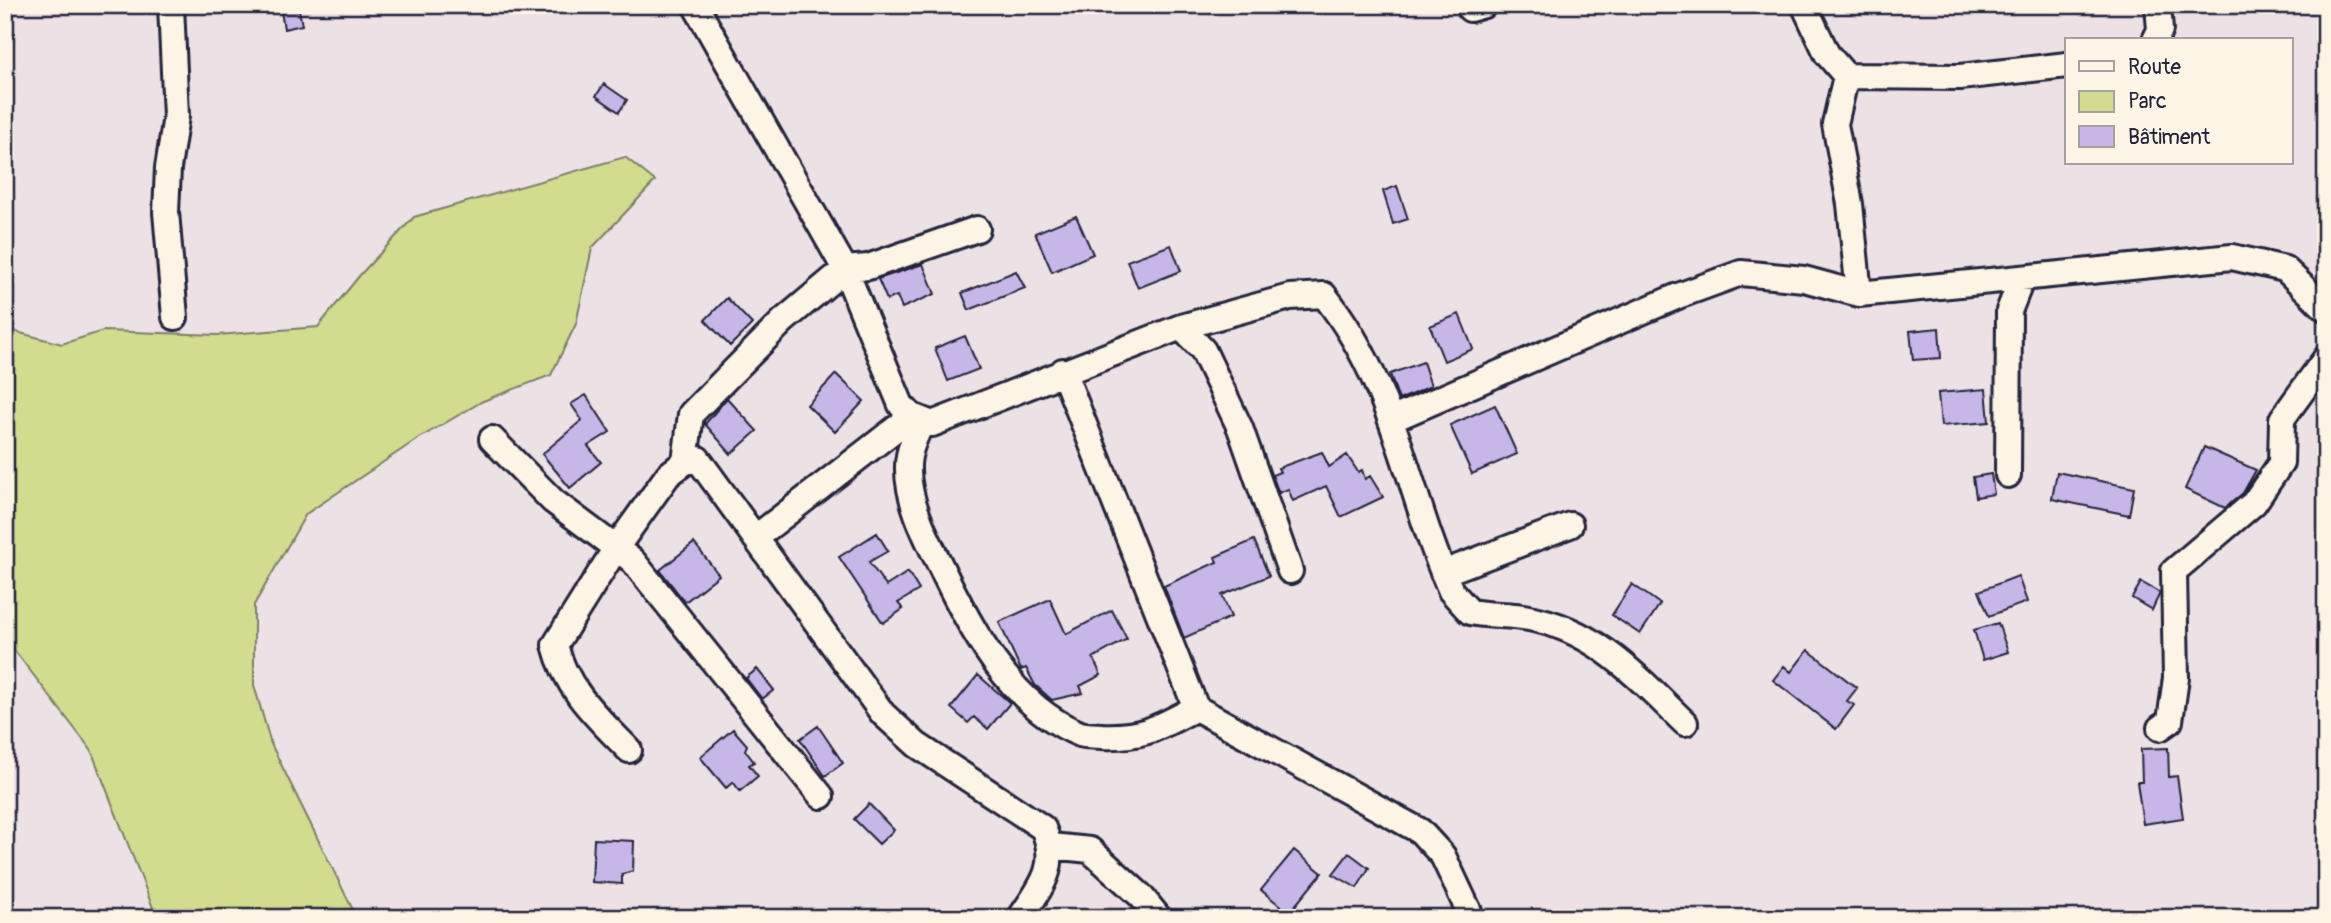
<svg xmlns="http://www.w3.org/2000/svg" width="2331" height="923" viewBox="0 0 2331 923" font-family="Pangolin,sans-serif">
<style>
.green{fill:#d1dc8f;stroke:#7a7f65;stroke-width:2}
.building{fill:#c6b7e8;stroke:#22223b;stroke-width:2}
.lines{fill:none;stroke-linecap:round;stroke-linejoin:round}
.minor-casing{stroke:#22223b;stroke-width:30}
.minor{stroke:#fcf5e5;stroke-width:24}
</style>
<rect width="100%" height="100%" fill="#ece2e6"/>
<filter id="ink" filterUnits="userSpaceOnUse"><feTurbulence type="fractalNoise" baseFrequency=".0143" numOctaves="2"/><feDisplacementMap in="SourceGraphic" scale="14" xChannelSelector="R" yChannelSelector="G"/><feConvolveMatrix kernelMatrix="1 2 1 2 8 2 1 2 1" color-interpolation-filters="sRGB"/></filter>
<g filter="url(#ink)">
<!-- green -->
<path class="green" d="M625,157L655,181L592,248L576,324L551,375L483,401L416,440L306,514L254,605V685L271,744L357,918H157L91,750L5,638V329L62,344L103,331L218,335L318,327L360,275L414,217Z"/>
<!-- building -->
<path class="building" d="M280,5H298L302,25L284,29Z
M604,84L627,100L619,112L596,96Z
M1397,186L1408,219L1393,224L1383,191Z
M1076,216L1093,254L1052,272L1035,233Z
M1171,245L1181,271L1138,288L1127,261Z
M923,264L935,294L902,308L897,296L887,300L878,279Z
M1016,271L1025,288L969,310L962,293Z
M727,298L752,324L730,346L705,320Z
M1459,314L1473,349L1444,361L1430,326Z
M1939,328L1941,358L1913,360L1910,331Z
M965,336L979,369L948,381L935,348Z
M1423,362L1431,386L1399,400L1390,374Z
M836,374L864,401L835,432L807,405Z
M1986,389L1989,422L1941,426L1938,393Z
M586,395L610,432L588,446L601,462L570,488L542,454L582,420L571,404Z
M727,398L757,431L731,454L705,424Z
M1495,405L1517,454L1472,474L1450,425Z
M2204,447L2256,470L2243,493L2225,508L2185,489Z
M1322,452L1329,467L1347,455L1358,472L1362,470L1365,479L1370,476L1383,497L1341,517L1326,486L1293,501L1288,489L1279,493L1272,475L1280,472L1278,468Z
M2057,472L2134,488L2129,515L2052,499Z
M1991,474L1994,494L1976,497L1973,477Z
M877,533L888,551L869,562L886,586L908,572L919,590L898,603L903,609L883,623L839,557Z
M1254,540L1269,576L1222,595L1231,617L1184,638L1164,586L1217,562L1215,557Z
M694,543L719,575L685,602L660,570Z
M2018,576L2027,602L1989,616L1979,591Z
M2141,582L2160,593L2152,610L2132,598Z
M1632,584L1660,604L1640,634L1612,615Z
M1050,599L1066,634L1112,610L1127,639L1093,658L1101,675L1080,686L1083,693L1052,700L1035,685L1026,668L1021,670L999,622Z
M1998,623L2008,652L1983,660L1974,630Z
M1808,650L1857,688L1847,701L1854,705L1836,729L1773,680L1784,666L1791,672Z
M757,669L774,690L762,699L746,678Z
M978,675L1010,703L988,729L974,717L968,723L951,708Z
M818,726L843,763L825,776L800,739Z
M733,729L747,745L745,750L754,762L749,765L758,776L740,791L733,782L726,788L700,757Z
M2168,748L2169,777L2177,776L2183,818L2143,824L2137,782H2142L2141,749Z
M869,804L894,830L879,844L854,819Z
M594,839L634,841L633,871L622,874V884L592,882Z
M1294,850L1322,873L1289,913L1261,890Z
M1349,853L1369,868L1357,888L1333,874Z"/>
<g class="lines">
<!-- minor casing -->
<g class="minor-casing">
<path id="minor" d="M171,5L176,116L168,168L166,212L175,317
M695,5L845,269L901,405L912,416L932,424L1181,327L1290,297L1324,295C1396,385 1406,491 1451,591L1470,612C1490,616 1510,614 1529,618C1597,630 1638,678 1685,723
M1804,5L1827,54L1846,76L1835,124L1850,204L1859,294
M1470,9L1484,5
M2155,40L2160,30L2158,5
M1846,76L1960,77L2067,65
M1181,327L1203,350L1240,428L1290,571
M1063,371L1196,708L1420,831L1443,856L1472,918
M1393,419L1678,296L1741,273L1804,279L1859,294L2232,257L2285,269L2326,309
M923,421C916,434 908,450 908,466C907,498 924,533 938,561C969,626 1009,705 1080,734C1086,736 1094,735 1101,736C1144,738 1159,727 1196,708
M492,439L553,501L633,561L821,796
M685,462L691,414L783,321L845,269L868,267L977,229
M2008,475L2009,311L2022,278
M755,538L912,416
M1443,573L1570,525
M2160,728L2170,721L2176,678L2174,571L2254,503L2281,463L2282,419L2326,358
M629,750C598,718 566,690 555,645L616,548L668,475L685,462L698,459L883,714L917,745L1043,828C1060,866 1041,887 1020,918
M1051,846L1090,850L1141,896L1159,918"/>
</g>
<!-- minor -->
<use href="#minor" class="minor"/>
</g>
</g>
<!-- margin -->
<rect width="2331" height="923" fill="none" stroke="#fcf5e5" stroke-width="28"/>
<rect x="14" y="14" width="2303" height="895" fill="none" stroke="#22223b" stroke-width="2.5" filter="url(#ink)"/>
<!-- legend -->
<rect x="2065" y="38" width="228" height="126" fill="#fcf5e5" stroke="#a5a1a1" stroke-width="2"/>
<rect x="2079" y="61" width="35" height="10" fill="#fcf5e5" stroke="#a5a1a1" stroke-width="2"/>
<text x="2128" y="74" font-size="21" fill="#22223b">Route</text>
<rect x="2079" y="91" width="35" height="21" fill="#d1dc8f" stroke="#a5a1a1" stroke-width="2"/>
<text x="2128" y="108" font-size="21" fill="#22223b">Parc</text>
<rect x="2079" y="126" width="35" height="21" fill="#c6b7e8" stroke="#a5a1a1" stroke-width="2"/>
<text x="2128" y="144" font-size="21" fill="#22223b">Bâtiment</text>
</svg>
